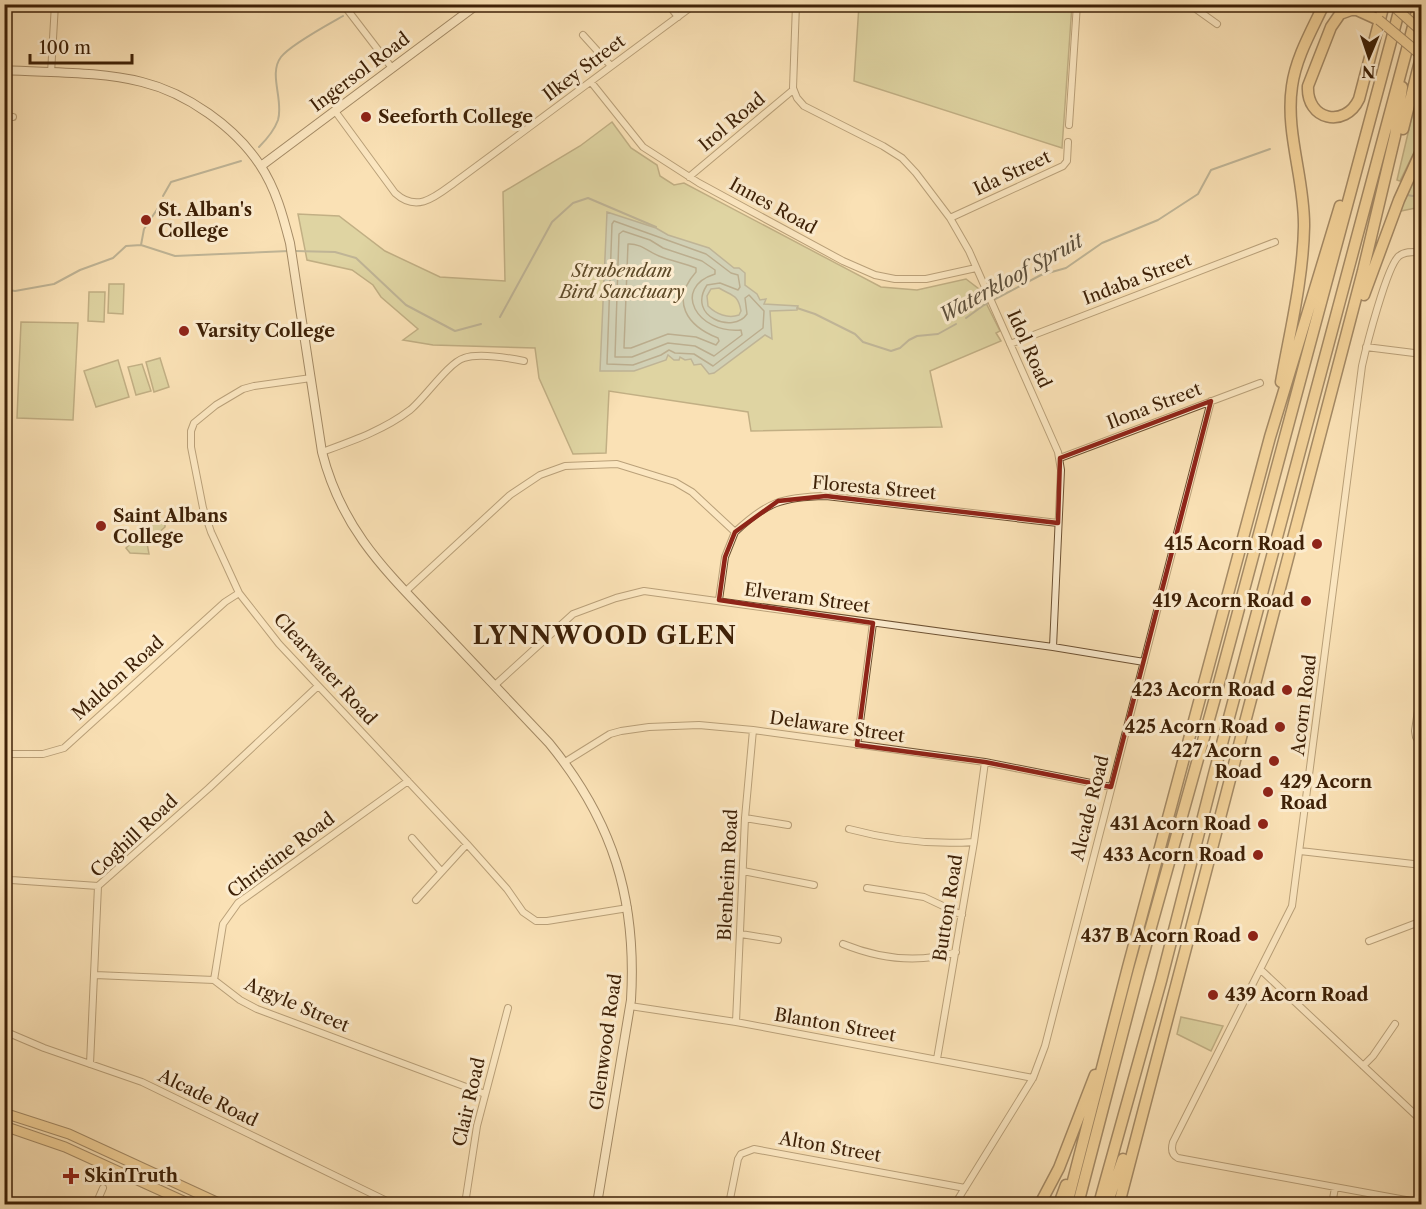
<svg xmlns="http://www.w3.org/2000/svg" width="1426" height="1209" viewBox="0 0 1426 1209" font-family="'Libre Caslon Text',serif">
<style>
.green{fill:#bec38d;stroke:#7e724a;stroke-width:1.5}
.water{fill:#a1bbb7;stroke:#797d71;stroke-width:1.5;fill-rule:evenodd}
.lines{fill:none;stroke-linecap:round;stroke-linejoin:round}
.shore{stroke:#706e5f;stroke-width:1.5}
.stream{stroke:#797d71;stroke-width:2}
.street-casing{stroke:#6d5132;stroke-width:8}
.secondary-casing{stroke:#3e2107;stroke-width:10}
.primary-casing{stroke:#3e2107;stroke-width:11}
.highway-casing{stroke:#3e2107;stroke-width:13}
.street{stroke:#fceccf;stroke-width:6}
.secondary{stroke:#fceccf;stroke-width:8}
.primary{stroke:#edc07a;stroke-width:9}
.highway{stroke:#edc07a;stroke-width:10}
.primary-bridge-casing{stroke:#3e2107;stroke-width:11;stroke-linecap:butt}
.primary-bridge{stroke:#edc07a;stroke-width:9}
.marked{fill:none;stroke:#8f2418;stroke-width:4.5;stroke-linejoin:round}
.poi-dot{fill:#8f2418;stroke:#fceccf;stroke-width:2}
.labels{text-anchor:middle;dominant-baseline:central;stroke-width:6;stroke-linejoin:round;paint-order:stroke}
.street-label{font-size:18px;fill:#3e2107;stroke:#fceccf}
.poi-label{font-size:18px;font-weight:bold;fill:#3e2107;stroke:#fceccf;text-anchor:end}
.park-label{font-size:18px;font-style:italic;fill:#5e4a28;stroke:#fceccf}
.water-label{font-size:20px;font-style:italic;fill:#5c4f3c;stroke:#fceccf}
.district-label{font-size:24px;font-weight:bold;letter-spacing:1.5px;fill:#3e2107;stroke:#fceccf}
</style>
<rect width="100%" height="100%" fill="#fae1b5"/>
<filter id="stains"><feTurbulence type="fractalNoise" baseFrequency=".00333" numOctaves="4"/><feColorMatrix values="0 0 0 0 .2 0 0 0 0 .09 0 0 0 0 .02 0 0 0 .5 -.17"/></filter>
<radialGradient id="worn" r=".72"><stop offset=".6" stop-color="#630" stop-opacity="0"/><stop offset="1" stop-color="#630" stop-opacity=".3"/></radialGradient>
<!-- green -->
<path class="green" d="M859,5H1072L1062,148L854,81Z
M1421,78V138L1400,181L1397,180Z
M612,122L631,148L657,165L660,176L674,185L684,183L881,287L917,290L966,279L979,289L1000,331L996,333L1001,341L930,371L942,427L751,431L748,412L609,391L606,453L573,454L539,378L535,348L433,345L403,340L418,329L381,297L373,285L352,270L307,260L298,214L339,216L385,251L440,277L505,281L503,192L580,146Z
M1421,159V207L1401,211L1405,193Z
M109,284H124L123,314L108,313Z
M89,292H105L104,322L88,321Z
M21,322L78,323L73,420L17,418Z
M160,358L169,387L154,392L146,362Z
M118,360L129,397L96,407L84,371Z
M142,364L151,391L136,395L128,367Z
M158,515L165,523V527L147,543L149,554L130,553L126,548L156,520L155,517Z
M1181,1017L1223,1026L1211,1051L1177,1034Z"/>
<!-- water -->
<path class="water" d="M607,212L656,228L668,235L709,248L734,268H739L745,273V285L757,294L760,300L766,299L764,304L798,306L797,310L770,311L772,339L765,335L714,373L709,374L701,364L694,365L691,359L685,360L680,357L679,360H674L668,355L666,360L634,371H600ZM719,288C732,296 738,294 741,311L739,315C728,319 716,314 708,306L707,296L711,289Z"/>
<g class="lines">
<!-- shore -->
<path class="shore" d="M614,221L706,254L731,273L738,275L740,287L738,290L720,283L707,285C686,317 734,334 747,314L745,298L749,295L764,311L763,328L713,366L694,354L675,353L669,350L661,355L633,365L607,364L612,224Z
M623,231L650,240L663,248L702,261L715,270V274C671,288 697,334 741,330L742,335L714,356L695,346L668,343L632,357H615L619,234Z
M628,244C640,243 649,252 659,256C671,261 684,263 696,268V272C670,301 687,326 718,338L719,341L716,345L696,337L668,334L631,348H624Z"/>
<!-- stream -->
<path class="stream" d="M355,10L365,4
M259,147C267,139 274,131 278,120C284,100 268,74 281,57C290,45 329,24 343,16
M1407,195L1413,196L1422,193
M163,196L171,182L241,161
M141,245L144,229L158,208
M295,251L335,252L356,258L406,305L455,331L481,324
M4,289L15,291L54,284L80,270L113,258L126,246L141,245L175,256L289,251
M797,308L815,314L855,334L863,342L891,351L900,348L909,340L917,336L938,334L956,324
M500,317L552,222L573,203L588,198L656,227
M966,318L984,305L1041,275L1066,268L1102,243L1158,220L1198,194L1211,170L1270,149"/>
<!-- street casing -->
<g class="street-casing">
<path id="street" d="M343,4L392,68
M668,4L678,17
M796,4L793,88L797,98L804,106L883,146L902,158L916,173L950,218L969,251L1058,452L1061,470L1053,647
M1189,4L1217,24
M583,35L611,66
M51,73L55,4
M591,82L643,147L699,183L843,261L875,275L895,279H926L976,268
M335,111L395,193C417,213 435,197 454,183L695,4
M4,116L13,117
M1069,125L1077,4
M689,177L793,90
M950,218L1063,166L1067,161L1068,142
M1422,252C1414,252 1405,251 1399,256C1387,265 1366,348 1362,366L1292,906L1173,1142C1171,1149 1172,1155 1178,1158L1422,1203
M1010,344L1275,242
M1366,347L1422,354
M311,378L254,386L243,389L216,405L194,423L191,431V447L203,508L211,532L239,593L279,644L467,844L507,889L523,912L536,921H547L628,908
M322,452C352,441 384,430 410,410C425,398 448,363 464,358C478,353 509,358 524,361
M1060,458L1260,383
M406,591L510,495L540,475L565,466L617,464L675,482L692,492L735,532C767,502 782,497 826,496L1058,523
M719,600L725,557L735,532
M1422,682L1415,731L1416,737L1422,746
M495,685L573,614L616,598L644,591L1053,647L1144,662
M857,745L873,623
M4,754H43L64,748L225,602L239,593
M565,762L610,734L621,731L649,727L699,725L753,730L985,762L1111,787
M745,818L788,825
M849,829C890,840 932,845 974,842
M412,838L441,871
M1300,851L1422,865
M743,871L814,885
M4,877L11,880L98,886
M867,888L924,897L962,915
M416,900L467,844
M741,934L778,940
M1369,941L1422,921
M843,944C880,959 917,964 956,952
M1261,970L1422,1121
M95,975L214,980L240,1000L257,1009L485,1094
M214,980L223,924L238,903L408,781
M630,1006L736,1022L1033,1078
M736,1022L745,818L753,730
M4,1031L44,1048L142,1082L393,1204
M937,1059L974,842L985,762
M90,1064L98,886L209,788L318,686
M1363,1066L1373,1056L1395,1024
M96,1204L103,1188
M465,1204L477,1126L508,1008
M729,1204L738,1159L741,1154L754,1149L965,1188
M955,1204L1033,1078L1045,1046L1211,401
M1332,1204L1335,1188"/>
</g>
<!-- secondary casing -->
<g class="secondary-casing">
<path id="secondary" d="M4,70C50,73 98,71 142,82C187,93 235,127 260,165C276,189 283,216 290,243L322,452C342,531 387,572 441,629C477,667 513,705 549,743C613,821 637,899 631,1000L597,1204
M261,166L478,4"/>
</g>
<!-- primary casing -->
<g class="primary-casing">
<path id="primary" d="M4,1113L69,1134L221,1204
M4,1126L65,1147L190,1204"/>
</g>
<!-- highway casing -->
<g class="highway-casing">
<path id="highway" d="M1379,20L1357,10H1351L1340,14L1331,27L1308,86C1306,120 1345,129 1359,99L1384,4
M1403,129L1422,53
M1364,295L1399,200L1422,149
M1281,382C1290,331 1303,279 1304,227C1305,180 1285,133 1292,86C1296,57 1312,30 1324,4
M1040,1204L1059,1168L1095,1075
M1059,1204L1066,1185
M1067,1204L1128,967L1270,437L1340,206
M1078,1204L1139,970L1215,698L1401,4
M1099,1204L1161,981L1215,770L1419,4
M1107,1204L1123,1159
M1119,1204L1363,271L1395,136L1402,87"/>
</g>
<!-- street -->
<use href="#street" class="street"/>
<!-- secondary -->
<use href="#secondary" class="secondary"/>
<!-- primary -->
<use href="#primary" class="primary"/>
<!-- highway -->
<use href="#highway" class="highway"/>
<!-- primary-bridge casing -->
<g class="primary-bridge-casing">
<path id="primary-bridge" d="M1391,4L1419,29
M1379,20L1422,56"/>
</g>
<!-- primary-bridge -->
<use href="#primary-bridge" class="primary-bridge"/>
</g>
<!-- marked area -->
<path d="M0 0H1426V1209H0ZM1211,401L1111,787L985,762L857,745L873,623L719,600L725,557L735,532L778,501L826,496L1058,523L1060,458Z" fill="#fae1b5" fill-opacity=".55" fill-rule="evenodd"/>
<path class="marked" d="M1211,401L1111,787L985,762L857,745L873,623L719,600L725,557L735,532L778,501L826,496L1058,523L1060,458Z"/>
<!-- markers -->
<g class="poi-dot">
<circle cx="366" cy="117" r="6"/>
<circle cx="146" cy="220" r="6"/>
<circle cx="184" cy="331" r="6"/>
<circle cx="101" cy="526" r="6"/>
<circle cx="1317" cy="544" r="6"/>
<circle cx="1306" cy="601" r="6"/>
<circle cx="1287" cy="690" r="6"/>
<circle cx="1280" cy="727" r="6"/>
<circle cx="1274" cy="761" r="6"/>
<circle cx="1268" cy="792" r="6"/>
<circle cx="1263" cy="824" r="6"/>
<circle cx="1258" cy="855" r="6"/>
<circle cx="1253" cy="936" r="6"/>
<circle cx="1213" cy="995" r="6"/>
<path d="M68 1167h6v6h6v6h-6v6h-6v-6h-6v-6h6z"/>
</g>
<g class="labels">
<!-- street labels -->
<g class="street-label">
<text transform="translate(584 68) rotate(-37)">Ilkey Street</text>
<text transform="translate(360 72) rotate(-37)">Ingersol Road</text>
<text transform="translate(732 122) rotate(-40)">Irol Road</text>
<text transform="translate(1012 173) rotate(-25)">Ida Street</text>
<text transform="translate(773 206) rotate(29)">Innes Road</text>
<text transform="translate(1137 279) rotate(-21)">Indaba Street</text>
<text transform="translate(1029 349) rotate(66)">Idol Road</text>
<text transform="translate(1154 406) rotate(-21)">Ilona Street</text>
<text transform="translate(874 488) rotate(5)">Floresta Street</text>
<text transform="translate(807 598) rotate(8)">Elveram Street</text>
<text transform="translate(325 669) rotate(48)">Clearwater Road</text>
<text transform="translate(118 678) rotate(-42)">Maldon Road</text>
<text transform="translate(1304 705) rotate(-83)">Acorn Road</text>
<text transform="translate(837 727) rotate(8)">Delaware Street</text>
<text transform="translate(1090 808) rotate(-76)">Alcade Road</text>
<text transform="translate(134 836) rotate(-43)">Coghill Road</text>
<text transform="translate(281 855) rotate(-37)">Christine Road</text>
<text transform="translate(728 875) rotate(-87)">Blenheim Road</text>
<text transform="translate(948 908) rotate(-81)">Button Road</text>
<text transform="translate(297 1005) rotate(23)">Argyle Street</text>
<text transform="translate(835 1025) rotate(10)">Blanton Street</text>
<text transform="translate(606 1042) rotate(-82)">Glenwood Road</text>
<text transform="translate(208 1098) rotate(26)">Alcade Road</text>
<text transform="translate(469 1102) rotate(-77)">Clair Road</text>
<text transform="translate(830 1147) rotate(10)">Alton Street</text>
</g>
<!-- poi labels -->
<g class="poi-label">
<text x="378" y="117" text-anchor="start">Seeforth College</text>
<text x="158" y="210" text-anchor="start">St. Alban's<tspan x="158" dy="21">College</tspan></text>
<text x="196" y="331" text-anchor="start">Varsity College</text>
<text x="113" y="516" text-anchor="start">Saint Albans<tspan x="113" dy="21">College</tspan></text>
<text x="1305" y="544">415 Acorn Road</text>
<text x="1294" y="601">419 Acorn Road</text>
<text x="1275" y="690">423 Acorn Road</text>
<text x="1268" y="727">425 Acorn Road</text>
<text x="1262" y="751">427 Acorn<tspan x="1262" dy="21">Road</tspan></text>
<text x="1280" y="782" text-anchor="start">429 Acorn<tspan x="1280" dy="21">Road</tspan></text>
<text x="1251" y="824">431 Acorn Road</text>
<text x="1246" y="855">433 Acorn Road</text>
<text x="1241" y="936">437 B Acorn Road</text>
<text x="1225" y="995" text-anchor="start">439 Acorn Road</text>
<text x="84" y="1176" text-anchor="start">SkinTruth</text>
</g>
<!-- park labels -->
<g class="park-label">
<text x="622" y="271">Strubendam<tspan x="622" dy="21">Bird Sanctuary</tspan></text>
</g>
<!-- water labels -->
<g class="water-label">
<text transform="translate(1011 278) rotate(-29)">Waterkloof Spruit</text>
</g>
<!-- district labels -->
<g class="district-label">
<text x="605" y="635">LYNNWOOD GLEN</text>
</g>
</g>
<!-- margin -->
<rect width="1426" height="1209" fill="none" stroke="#fae1b5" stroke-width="24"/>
<rect x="6" y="6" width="1414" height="1197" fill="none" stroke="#3e2107" stroke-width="3"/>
<rect x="12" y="12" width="1402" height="1185" fill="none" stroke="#3e2107" stroke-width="1.5"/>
<!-- north arrow -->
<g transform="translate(1369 57) rotate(182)" stroke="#fceccf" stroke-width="4.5" paint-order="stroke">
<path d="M0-4.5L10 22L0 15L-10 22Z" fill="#3e2107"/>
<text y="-9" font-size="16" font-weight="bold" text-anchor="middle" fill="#3e2107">N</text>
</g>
<!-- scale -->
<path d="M30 54v9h102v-9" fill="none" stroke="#3e2107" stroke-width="3"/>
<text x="39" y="54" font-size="18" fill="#3e2107" stroke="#fceccf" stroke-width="4.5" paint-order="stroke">100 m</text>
<rect width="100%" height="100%" filter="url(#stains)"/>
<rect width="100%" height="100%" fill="url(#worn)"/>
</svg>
